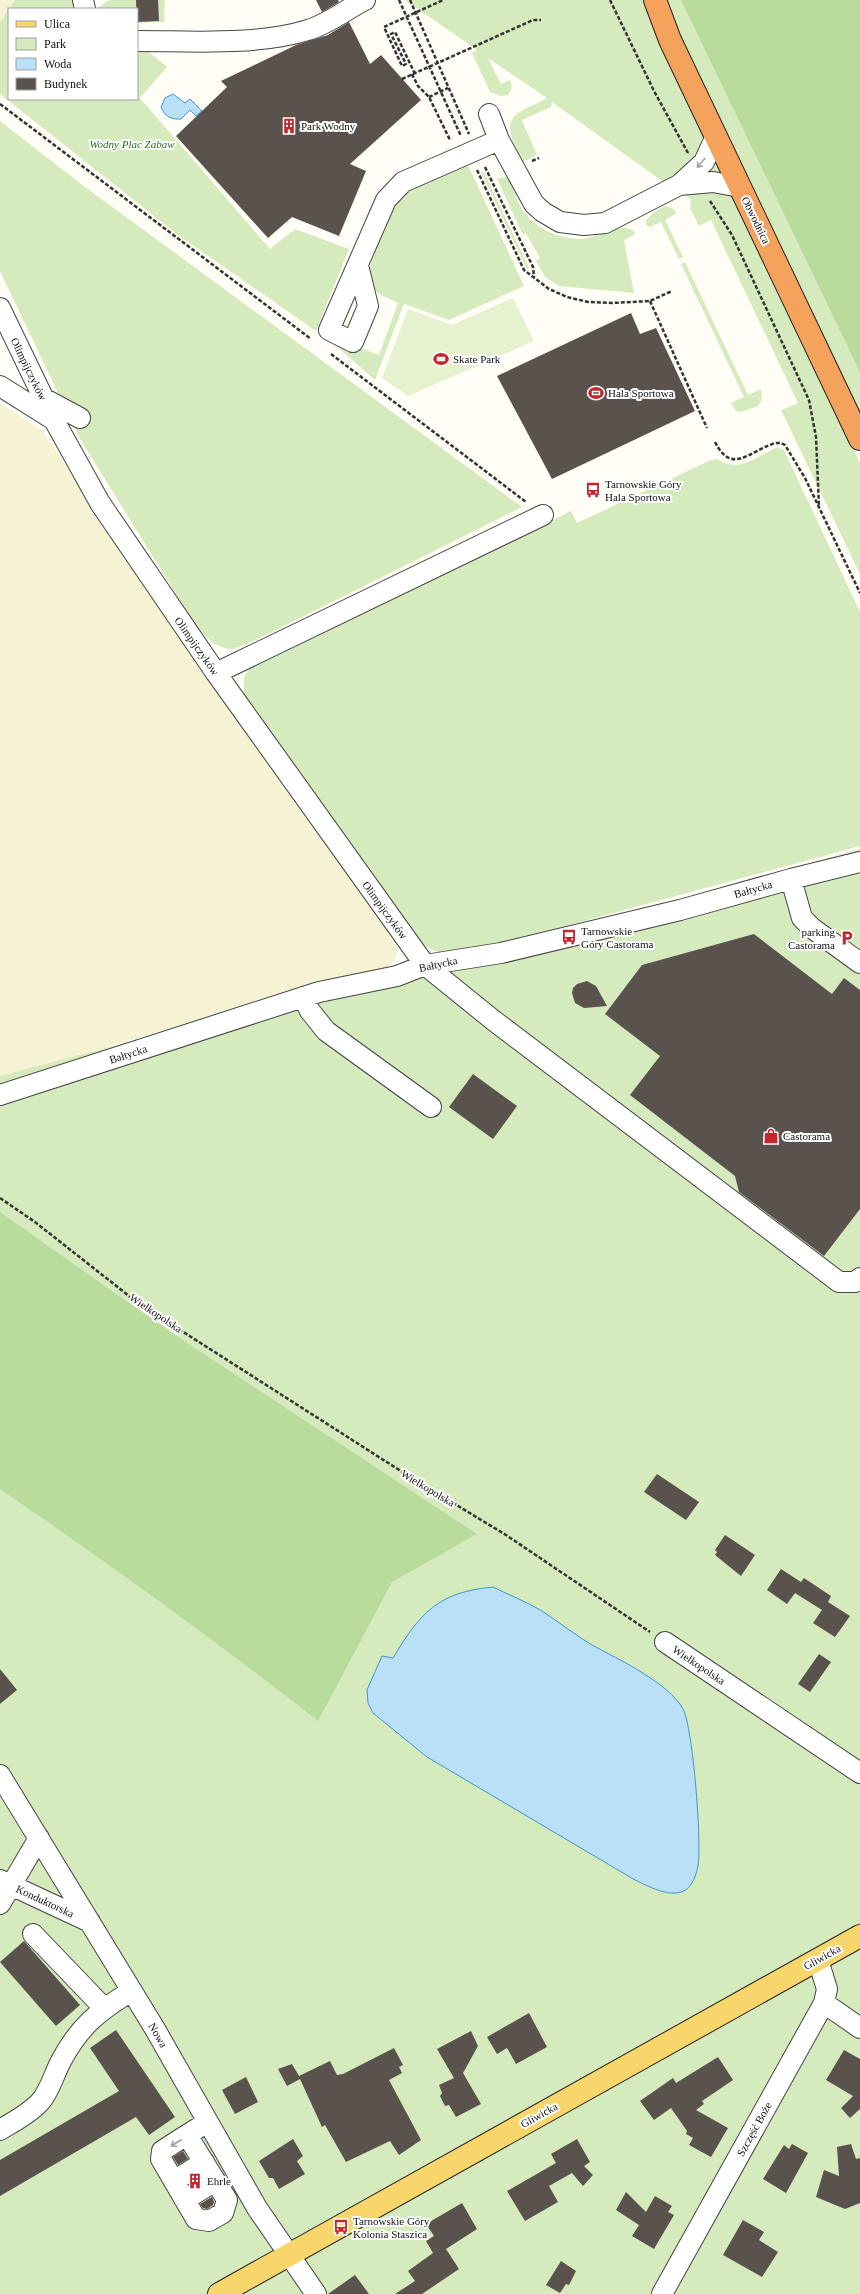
<svg xmlns="http://www.w3.org/2000/svg" width="860" height="2294" viewBox="0 0 860 2294" font-family="Georgia,serif">
<style>
.farmland{fill:#f6f3d4}
.green{fill:#d5ebbd}
.forest{fill:#b9dc9c}
.pitch{fill:#e6f2cf}
.water{fill:#b9e0f7;stroke:#3f96cf}
.building{fill:#5a524d}
.lines{fill:none;stroke-linecap:round;stroke-linejoin:round}
.minor-casing{stroke:#444;stroke-width:22}
.major-casing{stroke:#222;stroke-width:24}
.highway-casing{stroke:#222;stroke-width:24}
.path{stroke:#333;stroke-width:2.5;stroke-dasharray:4 2;stroke-linecap:butt}
.minor{stroke:#fff;stroke-width:20}
.major{stroke:#f9d66b;stroke-width:22}
.highway{stroke:#f5a25d;stroke-width:22}
.oneway{stroke:#a0a0a0}
.labels{text-anchor:middle;dominant-baseline:central;stroke-width:4;stroke-linejoin:round;paint-order:stroke}
.poi-label{font-size:11px;fill:#111;stroke:#fff;text-anchor:start}
.park-label{font-size:11px;font-style:italic;fill:#2f6b1f;stroke:#fff}
.street-label{font-size:11px;fill:#111;stroke:#fff}
</style>
<rect width="100%" height="100%" fill="#fffdf5"/>
<!-- farmland -->
<path class="farmland" d="M0,0H15L1,22H0Z
M0,403L42,431L392,938L398,951L394,961L387,968L290,993L0,1079Z"/>
<!-- green -->
<path class="green" d="M15,0H74L76,9H9Z
M109,0H165L164,22L137,23V9H96Z
M405,0H860V440L770,275L860,463V574L781,410L798,403L711,220L699,226L690,208L691,199L662,181L552,102L551,107L522,120L537,155L523,162C516,148 501,125 518,113C527,107 538,104 547,98L488,58L501,84L510,80C513,87 512,90 508,95L501,96L490,92L472,53L477,50Z
M9,9V99H137V48H144L167,67L140,98L270,249L295,229L349,249L316,331L178,235L0,94V22Z
M0,121L85,187L522,507L254,641L231,650L214,644L197,628L79,437L0,271Z
M468,165L524,286L449,320L404,304L375,380L321,333L379,355L398,303C382,295 370,293 368,273C375,252 386,207 403,193C420,179 447,172 468,165Z
M481,172H484L529,268L527,269Z
M508,176C512,186 516,198 521,208C533,228 565,243 588,238C603,234 621,221 635,232L634,235L624,240L634,293L559,286L545,277L536,261L540,258L526,233L523,235L497,179Z
M664,206L672,208L677,213L665,220L683,257L679,259L661,222L650,227L646,225V220L654,212Z
M685,262L748,395L761,389L762,399L758,406L741,412L735,410L731,403L744,397L681,264Z
M777,447L784,450L860,612V846L459,955L446,956L424,946L244,701V677L251,666L571,511L577,523L711,460L717,459C738,474 756,457 777,447Z
M860,849V2294H0V1076L280,1002L629,915Z"/>
<!-- forest -->
<path class="forest" d="M681,0H860V372Z
M0,1212L166,1329L477,1534L392,1582L318,1721C215,1640 108,1563 0,1489Z"/>
<!-- pitch -->
<path class="pitch" d="M513,298L534,341L408,396L382,378L408,309L452,325Z"/>
<!-- water -->
<path class="water" d="M173,94L185,103L190,99L202,111L196,116L190,110L181,119C172,120 164,116 161,107L165,98Z
M493,1587C509,1595 527,1602 542,1611C559,1622 575,1635 592,1645C618,1659 669,1683 683,1709C693,1727 702,1844 698,1866C696,1875 693,1886 684,1891C669,1898 648,1886 635,1880L427,1757L373,1713L368,1703L367,1690L382,1656L393,1658C420,1613 438,1592 493,1587Z"/>
<!-- building -->
<path class="building" d="M136,0H158L159,21L137,22Z
M316,0H338L339,2L322,12Z
M349,22L370,64L381,55L421,100L350,164L366,171L339,236L292,217L268,238L176,136L227,87L221,81L296,45L328,35Z
M631,313L640,334L656,328L695,411L552,479L497,376Z
M754,934L832,994L844,978L860,990V1209L824,1256L739,1192L735,1176L630,1095L660,1056L605,1014L642,965Z
M587,981L596,986L607,1006L584,1008L575,1003L572,993L573,988L577,984Z
M473,1074L517,1106L493,1139L449,1107Z
M657,1474L699,1502L686,1520L644,1492Z
M725,1535L755,1555L741,1576L715,1555L717,1552L715,1550Z
M781,1569L801,1582L804,1578L831,1596L828,1602L850,1616L835,1637L813,1623L822,1610L795,1593L787,1604L767,1590Z
M819,1654L831,1662L810,1692L798,1684Z
M0,1669L17,1690L0,1704Z
M24,1941L80,2005L56,2026L0,1962Z
M529,2013L547,2047L516,2064L507,2048L497,2054L487,2037Z
M116,2030L175,2117L149,2135L136,2117L0,2196V2160L119,2091L90,2048Z
M471,2031L478,2046L463,2073L481,2104L456,2117L449,2105L445,2106L440,2096L442,2093L439,2085L454,2078L437,2049Z
M394,2048L403,2065L399,2067L402,2073L389,2080L421,2140L399,2155L390,2141L346,2162L325,2125L322,2127L300,2079L287,2086L278,2069L292,2064L299,2076L330,2061L337,2075L343,2074Z
M844,2050L860,2059V2109L850,2118L841,2108L853,2096L826,2080Z
M718,2057L733,2080L702,2101L704,2104L696,2110L728,2128L711,2157L689,2145L693,2138L686,2134L687,2131L671,2108L654,2120L640,2101L673,2078L676,2083Z
M246,2077L258,2102L235,2114L222,2090Z
M293,2139L303,2156L297,2161L305,2174L279,2189L273,2178H269L259,2161Z
M577,2139L590,2162L584,2166L593,2175L583,2186L572,2173L549,2186L558,2202L525,2221L507,2191L556,2163L551,2154Z
M792,2144L808,2153L786,2193L763,2179L784,2145L789,2149Z
M851,2144L856,2159L860,2158V2203L845,2209L816,2197L824,2170L839,2176L837,2147Z
M183,2151L188,2159L178,2165L173,2157Z
M626,2192L646,2212L655,2196L672,2206L668,2212L674,2215L654,2249L632,2236L639,2225L616,2210Z
M212,2197L214,2202L213,2205L207,2209L203,2208L200,2204Z
M462,2203L477,2229L446,2249L459,2269L422,2294H395L415,2281L408,2271L433,2253L426,2241L434,2236L426,2224Z
M743,2220L764,2232L759,2240L778,2252L762,2277L723,2255Z
M561,2261L576,2271L569,2285L566,2284L560,2293L546,2285Z
M355,2275L369,2294H328Z"/>
<g class="lines">
<!-- minor casing -->
<g class="minor-casing">
<path id="minor" d="M83,0L85,9
M137,41C191,41 256,46 308,30C328,24 347,9 365,0
M489,114L499,140L534,204L543,212L560,222L584,225L605,223L679,185L704,162L716,136
M679,185L713,182L740,187
M358,265L368,306L353,342L329,330L386,200L403,182L499,140
M0,308L54,420L100,503L216,673L425,965L493,1020L839,1282H855L860,1278
M0,386L54,420
M43,398L80,418
M216,673L543,515
M791,879L802,918L812,928L860,963
M303,997L310,1011L326,1031L431,1107
M0,1095L319,992L397,976L425,965L501,953L680,910L791,879L860,862
M665,1642L860,1773
M0,1775L155,2029L257,2208L316,2294
M0,1880L90,1922
M0,1904L39,1838
M33,1934L104,2008
M824,2003L860,2028
M0,2130C13,2122 29,2114 40,2102C50,2091 54,2074 61,2061C79,2027 99,2010 132,1991
M187,2135L227,2200L223,2213L209,2221L196,2219L161,2159L162,2151C177,2141 193,2131 208,2122
M174,2181L204,2162
M185,2200L215,2181
M662,2294L824,2003L827,1989L818,1960"/>
</g>
<!-- major casing -->
<g class="major-casing">
<path id="major" d="M219,2294L860,1936"/>
</g>
<!-- highway casing -->
<g class="highway-casing">
<path id="highway" d="M655,0L670,40L860,439"/>
</g>
<!-- path -->
<path class="path" d="M399,0L461,136
M410,0L469,134
M610,0L654,91L688,153
M412,74L418,86L429,97L450,140
M415,74L395,32L391,34L406,64L402,66L384,27L443,0
M402,79L533,20H541
M429,97L448,88
M0,104L311,339
M532,161L539,158
M485,167L533,267L534,277
M477,170L524,270L549,289L567,297L588,302L612,303L650,301L672,291
M710,201L732,235L809,400L816,437L819,507
M650,301L707,428
M331,354L526,502
M715,442C732,475 748,452 775,443H781L785,445L805,478L860,593
M0,1198L35,1222L138,1303L407,1475L506,1535L650,1632"/>
<!-- minor -->
<use href="#minor" class="minor"/>
<!-- major -->
<use href="#major" class="major"/>
<!-- highway -->
<use href="#highway" class="highway"/>
</g>
<!-- one-way arrows -->
<defs><path id="oneway-shaft" d="M-6 0H5M1.5-3L5.5 0L1.5 3" fill="none" stroke-width="1.6" stroke-linecap="round" stroke-linejoin="round"/></defs>
<g class="oneway">
<use href="#oneway-shaft" transform="translate(701 163) rotate(130)"/>
<use href="#oneway-shaft" transform="translate(176 2143) rotate(147)"/>
</g>
<!-- icons -->
<defs>
<g id="building-bare" transform="scale(1.2)"><path d="M-4-6H4V6H1V3H-1V6H-4ZM-2.5-4.3h1.7v1.8h-1.7ZM.8-4.3h1.7v1.8H.8ZM-2.5-1h1.7V.8h-1.7ZM.8-1h1.7V.8H.8Z" fill="#c4262e" stroke="#fff" stroke-width="2.5" paint-order="stroke"/></g>
<g id="stadium-bare" transform="scale(1.2)"><path d="M0-5a6.5 5 0 1 0 0 10a6.5 5 0 1 0 0-10ZM-3.5-1.8h7v3.6h-7Z" fill="#c4262e" stroke="#fff" stroke-width="2.5" paint-order="stroke"/></g>
<g id="bus-bare" transform="scale(1.2)"><path d="M-5-6H5V4H4V6H2V4H-2V6H-4V4H-5ZM-3.5-4V0h7V-4ZM-3.5 1.2v1.5H-2V1.2ZM2 1.2v1.5H3.5V1.2Z" fill="#c4262e" stroke="#fff" stroke-width="2.5" paint-order="stroke"/></g>
<g id="parking-bare" transform="scale(1.2)"><path d="M-3.5-5.5H1a3.5 3.5 0 0 1 0 7H-1V5.5H-3.5ZM-1-3.4V-.6H.8a1.4 1.4 0 0 0 0-2.8Z" fill="#c4262e" stroke="#fff" stroke-width="2.5" paint-order="stroke"/></g>
<g id="shop-bare" transform="scale(1.2)"><path d="M-5-2.5h2.3a2.7 3.5 0 0 1 5.4 0H5L5.5 6h-11ZM-1.5-2.5h3a1.5 2.3 0 0 0-3 0Z" fill="#c4262e" stroke="#fff" stroke-width="2.5" paint-order="stroke"/></g>
</defs>
<g fill-rule="evenodd">
<use href="#building-bare" x="289" y="126"/>
<use href="#stadium-bare" x="441" y="359"/>
<use href="#stadium-bare" x="596" y="393"/>
<use href="#bus-bare" x="593" y="490"/>
<use href="#bus-bare" x="569" y="937"/>
<use href="#parking-bare" x="847" y="938"/>
<use href="#shop-bare" x="771" y="1136"/>
<use href="#building-bare" x="195" y="2181"/>
<use href="#bus-bare" x="341" y="2227"/>
</g>
<g class="labels">
<!-- poi labels -->
<g class="poi-label">
<text x="301" y="126">Park Wodny</text>
<text x="453" y="359">Skate Park</text>
<text x="608" y="393">Hala Sportowa</text>
<text x="605" y="484">Tarnowskie Góry<tspan x="605" dy="13">Hala Sportowa</tspan></text>
<text x="581" y="931">Tarnowskie<tspan x="581" dy="13">Góry Castorama</tspan></text>
<text x="835" y="932" text-anchor="end">parking<tspan x="835" dy="13">Castorama</tspan></text>
<text x="783" y="1136">Castorama</text>
<text x="207" y="2181">Ehrle</text>
<text x="353" y="2221">Tarnowskie Góry<tspan x="353" dy="13">Kolonia Staszica</tspan></text>
</g>
<!-- park labels -->
<g class="park-label">
<text x="132" y="144">Wodny Plac Zabaw</text>
</g>
<!-- street labels -->
<g class="street-label">
<text transform="translate(756 220) rotate(64)">Obwodnica</text>
<text transform="translate(29 369) rotate(64)">Olimpijczyków</text>
<text transform="translate(197 646) rotate(55)">Olimpijczyków</text>
<text transform="translate(753 889) rotate(-16)">Bałtycka</text>
<text transform="translate(385 910) rotate(54)">Olimpijczyków</text>
<text transform="translate(438 964) rotate(-12)">Bałtycka</text>
<text transform="translate(128 1054) rotate(-18)">Bałtycka</text>
<text transform="translate(156 1313) rotate(34)">Wielkopolska</text>
<text transform="translate(428 1488) rotate(31)">Wielkopolska</text>
<text transform="translate(699 1665) rotate(34)">Wielkopolska</text>
<text transform="translate(45 1901) rotate(25)">Konduktorska</text>
<text transform="translate(822 1957) rotate(-29)">Gliwicka</text>
<text transform="translate(158 2035) rotate(60)">Nowa</text>
<text transform="translate(539 2115) rotate(-29)">Gliwicka</text>
<text transform="translate(754 2129) rotate(-61)">Szczęść Boże</text>
</g>
</g>
<!-- legend -->
<rect x="8" y="8" width="130" height="92" fill="#ffffff" stroke="#a0a0a0"/>
<rect x="16" y="21" width="20" height="6" fill="#f9d66b" stroke="#a0a0a0"/>
<text x="44" y="28" font-size="12" fill="#111111">Ulica</text>
<rect x="16" y="38" width="20" height="12" fill="#d5ebbd" stroke="#a0a0a0"/>
<text x="44" y="48" font-size="12" fill="#111111">Park</text>
<rect x="16" y="58" width="20" height="12" fill="#b9e0f7" stroke="#a0a0a0"/>
<text x="44" y="68" font-size="12" fill="#111111">Woda</text>
<rect x="16" y="78" width="20" height="12" fill="#5a524d" stroke="#a0a0a0"/>
<text x="44" y="88" font-size="12" fill="#111111">Budynek</text>
</svg>
